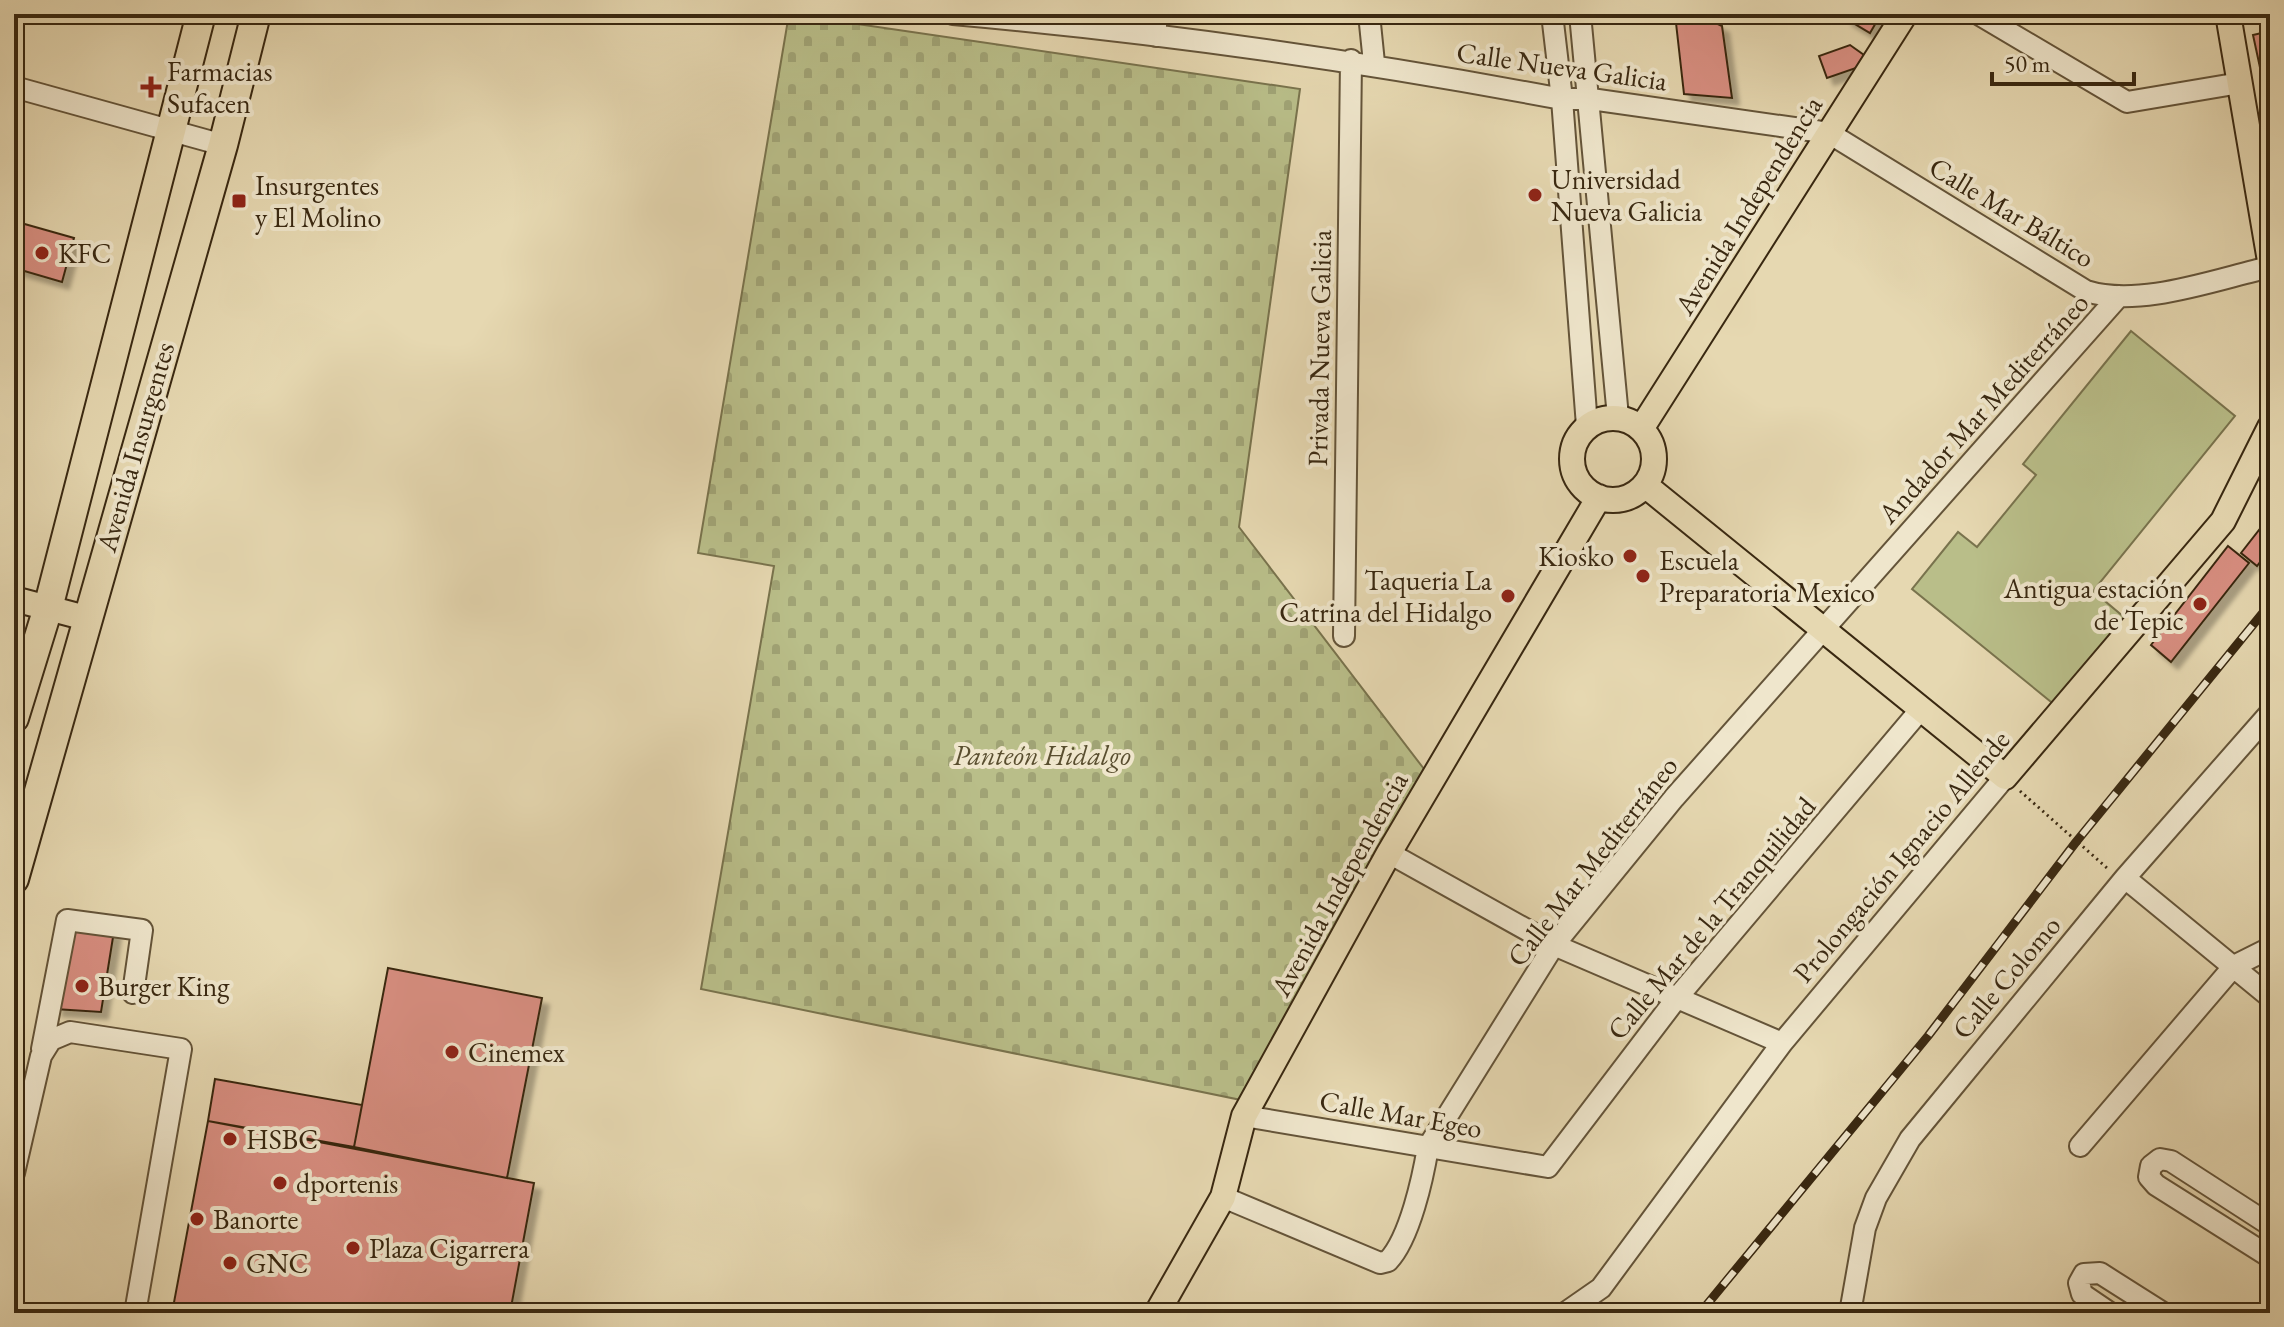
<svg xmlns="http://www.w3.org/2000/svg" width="2284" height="1327" viewBox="0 0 2284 1327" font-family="'EB Garamond',serif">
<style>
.cemetery{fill:url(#cemetery-stones);stroke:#79734d;stroke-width:2}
.garden{fill:#b9be89;stroke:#79734d;stroke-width:2}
.building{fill:#d98f82;stroke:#392811;stroke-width:2;filter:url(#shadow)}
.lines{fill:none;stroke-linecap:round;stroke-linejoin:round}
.minor-casing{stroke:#645439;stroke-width:24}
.major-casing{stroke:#392811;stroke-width:28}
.highway-casing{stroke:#392811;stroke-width:32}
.path{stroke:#392811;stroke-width:3;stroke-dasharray:2 4;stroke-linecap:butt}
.minor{stroke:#efe6cc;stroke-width:20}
.major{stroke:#e6d8b1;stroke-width:24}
.highway{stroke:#e6d8b1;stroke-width:28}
.rail-casing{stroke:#392811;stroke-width:9}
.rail{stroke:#efe6cc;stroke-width:6;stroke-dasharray:18;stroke-linecap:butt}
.poi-dot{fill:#8f2418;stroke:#efe6cc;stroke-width:3}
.labels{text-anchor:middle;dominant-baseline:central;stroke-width:8;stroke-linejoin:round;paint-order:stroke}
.street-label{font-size:28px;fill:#392811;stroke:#efe6cc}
.poi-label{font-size:28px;fill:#392811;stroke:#efe6cc;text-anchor:start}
.park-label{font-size:28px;font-style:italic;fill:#594e2f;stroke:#efe6cc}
</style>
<defs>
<pattern id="cemetery-stones" width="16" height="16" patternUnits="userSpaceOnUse" patternTransform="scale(2)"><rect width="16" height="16" fill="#b9be89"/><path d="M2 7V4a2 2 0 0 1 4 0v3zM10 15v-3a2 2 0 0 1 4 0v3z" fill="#a0a375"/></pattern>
<filter id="shadow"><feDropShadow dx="7" dy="7" stdDeviation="2" flood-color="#0004"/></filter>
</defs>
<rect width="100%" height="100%" fill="#e6d8b1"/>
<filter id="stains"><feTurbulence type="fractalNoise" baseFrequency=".0025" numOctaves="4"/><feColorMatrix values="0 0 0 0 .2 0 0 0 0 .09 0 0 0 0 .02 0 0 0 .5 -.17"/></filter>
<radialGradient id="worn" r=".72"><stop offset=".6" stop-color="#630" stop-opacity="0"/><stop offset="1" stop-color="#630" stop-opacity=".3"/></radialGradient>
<!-- cemetery -->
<path class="cemetery" d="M789,14L1300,89L1239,527L1424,769L1246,1101L701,989L774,566L698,553Z"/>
<!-- garden -->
<path class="garden" d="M2131,331L2235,416L2093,591L2131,623L2061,710L1912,589L1958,532L1977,547L2036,475L2023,464Z"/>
<!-- building -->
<path class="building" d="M1675,14H1697L1722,26L1732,98L1684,94Z
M1847,14H1881L1870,33L1845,18Z
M2270,31V85L2264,86L2253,35Z
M1850,45L1864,55L1856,68L1827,78L1819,56Z
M14,221L74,238L62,282L14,268Z
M2270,516V549L2257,566L2241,553Z
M2228,546L2249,563L2171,662L2151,645Z
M69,925L114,931L101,1012L55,1009Z
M388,968L542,998L507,1178L354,1147Z
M215,1079L362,1105L354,1147L208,1121Z
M208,1121L534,1183L510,1313H172Z"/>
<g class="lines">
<!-- minor casing -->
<g class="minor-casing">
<path id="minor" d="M953,14C1158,32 1360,61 1562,99H1591L1829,133L2086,291C2140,308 2216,279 2270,267
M1156,14V36
M1369,14L1374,63
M1552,14L1562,99L1587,426
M1580,14L1618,417
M1978,14L2127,102L2240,83
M14,87L223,145
M1344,636L1351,60
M1389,853L1554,945L1782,1043
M2125,878L2270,997
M42,1049L67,920L142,930L133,993
M1244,1116L1548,1167L1676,999L1921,709
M2080,1146L2234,966L2270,948
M14,1173L41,1056L51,1040L70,1032L181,1049L135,1313
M1223,1197L1380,1263L1388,1261C1410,1238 1423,1177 1428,1147L1554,945L1674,798L2119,296
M2270,1225L2171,1161L2160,1159L2151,1166L2149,1177L2156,1185L2270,1257
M1565,1313L1601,1288L1782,1043L2005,777
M1850,1313L1865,1228L1876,1198L1910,1139L2125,878L2270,713
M2110,1313L2082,1294L2079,1283L2084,1274L2100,1273L2163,1313"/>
</g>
<!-- major casing -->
<g class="major-casing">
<path id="major" d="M2228,14L2270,261
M1572 459a41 41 0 1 1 82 0a41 41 0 1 1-82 0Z
M1641,429L1905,14
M1645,485L2005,777L2223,521L2270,427
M14,599L86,618
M1157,1313L1223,1197L1244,1116L1389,853L1599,497"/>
</g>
<!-- highway casing -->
<g class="highway-casing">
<path id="highway" d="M14,718L48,608L201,14
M14,879L223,145L256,14"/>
</g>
<!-- path -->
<path class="path" d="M2020,791L2107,868"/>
<!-- minor -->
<use href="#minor" class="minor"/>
<!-- major -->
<use href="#major" class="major"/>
<!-- highway -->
<use href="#highway" class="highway"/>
<!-- rail casing -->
<g class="rail-casing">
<path id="rail" d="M1700,1313L1928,1036L2076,842L2270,604"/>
</g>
<!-- rail -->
<use href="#rail" class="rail"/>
</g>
<!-- markers -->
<g class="poi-dot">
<path d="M147 75h8v8h8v8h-8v8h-8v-8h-8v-8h8z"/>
<circle cx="1535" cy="195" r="8"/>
<rect x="231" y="193" width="16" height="16" rx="4"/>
<circle cx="42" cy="253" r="8"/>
<circle cx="1630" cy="556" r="8"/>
<circle cx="1643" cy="576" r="8"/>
<circle cx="1508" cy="596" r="8"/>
<circle cx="2200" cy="604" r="8"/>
<circle cx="82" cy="986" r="8"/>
<circle cx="452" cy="1052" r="8"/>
<circle cx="230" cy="1139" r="8"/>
<circle cx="280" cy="1183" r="8"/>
<circle cx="197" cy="1219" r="8"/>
<circle cx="353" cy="1248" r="8"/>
<circle cx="230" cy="1263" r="8"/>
</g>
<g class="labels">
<!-- street labels -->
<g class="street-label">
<text transform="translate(1562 66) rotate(8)">Calle Nueva Galicia</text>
<text transform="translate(1748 205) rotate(-58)">Avenida Independencia</text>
<text transform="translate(2012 212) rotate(31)">Calle Mar Báltico</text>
<text transform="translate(1319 348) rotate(-89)">Privada Nueva Galicia</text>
<text transform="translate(1983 408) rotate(-48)">Andador Mar Mediterráneo</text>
<text transform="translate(135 447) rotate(-74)">Avenida Insurgentes</text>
<text transform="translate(1901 856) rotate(-50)">Prolongación Ignacio Allende</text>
<text transform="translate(1592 861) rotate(-52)">Calle Mar Mediterráneo</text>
<text transform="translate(1339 884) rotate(-61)">Avenida Independencia</text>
<text transform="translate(1711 918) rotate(-50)">Calle Mar de la Tranquilidad</text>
<text transform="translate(2006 977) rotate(-50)">Calle Colomo</text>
<text transform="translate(1401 1114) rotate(10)">Calle Mar Egeo</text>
</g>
<!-- poi labels -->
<g class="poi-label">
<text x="167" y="71">Farmacias<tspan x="167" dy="32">Sufacen</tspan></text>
<text x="1551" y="179">Universidad<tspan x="1551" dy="32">Nueva Galicia</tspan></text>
<text x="255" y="185">Insurgentes<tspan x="255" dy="32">y El Molino</tspan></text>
<text x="58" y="253">KFC</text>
<text x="1614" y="556" text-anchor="end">Kiosko</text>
<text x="1659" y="560">Escuela<tspan x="1659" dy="32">Preparatoria Mexico</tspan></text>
<text x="1492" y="580" text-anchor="end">Taqueria La<tspan x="1492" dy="32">Catrina del Hidalgo</tspan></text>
<text x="2184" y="588" text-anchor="end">Antigua estación<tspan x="2184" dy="32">de Tepic</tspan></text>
<text x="98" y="986">Burger King</text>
<text x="468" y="1052">Cinemex</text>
<text x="246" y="1139">HSBC</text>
<text x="296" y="1183">dportenis</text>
<text x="213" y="1219">Banorte</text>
<text x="369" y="1248">Plaza Cigarrera</text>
<text x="246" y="1263">GNC</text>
</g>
<!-- park labels -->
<g class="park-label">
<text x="1042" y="755">Panteón Hidalgo</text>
</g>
</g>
<!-- margin -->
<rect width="2284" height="1327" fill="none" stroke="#e6d8b1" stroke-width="48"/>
<rect x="16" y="16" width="2252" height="1295" fill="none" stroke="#392811" stroke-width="4"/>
<rect x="24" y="24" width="2236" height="1279" fill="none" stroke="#392811" stroke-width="2"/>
<!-- scale -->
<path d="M1992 72v12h142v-12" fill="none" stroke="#392811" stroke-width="4"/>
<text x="2004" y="72" font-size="24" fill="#392811" stroke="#efe6cc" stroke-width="6" paint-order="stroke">50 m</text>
<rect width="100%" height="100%" filter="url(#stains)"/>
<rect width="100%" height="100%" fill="url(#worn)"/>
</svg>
